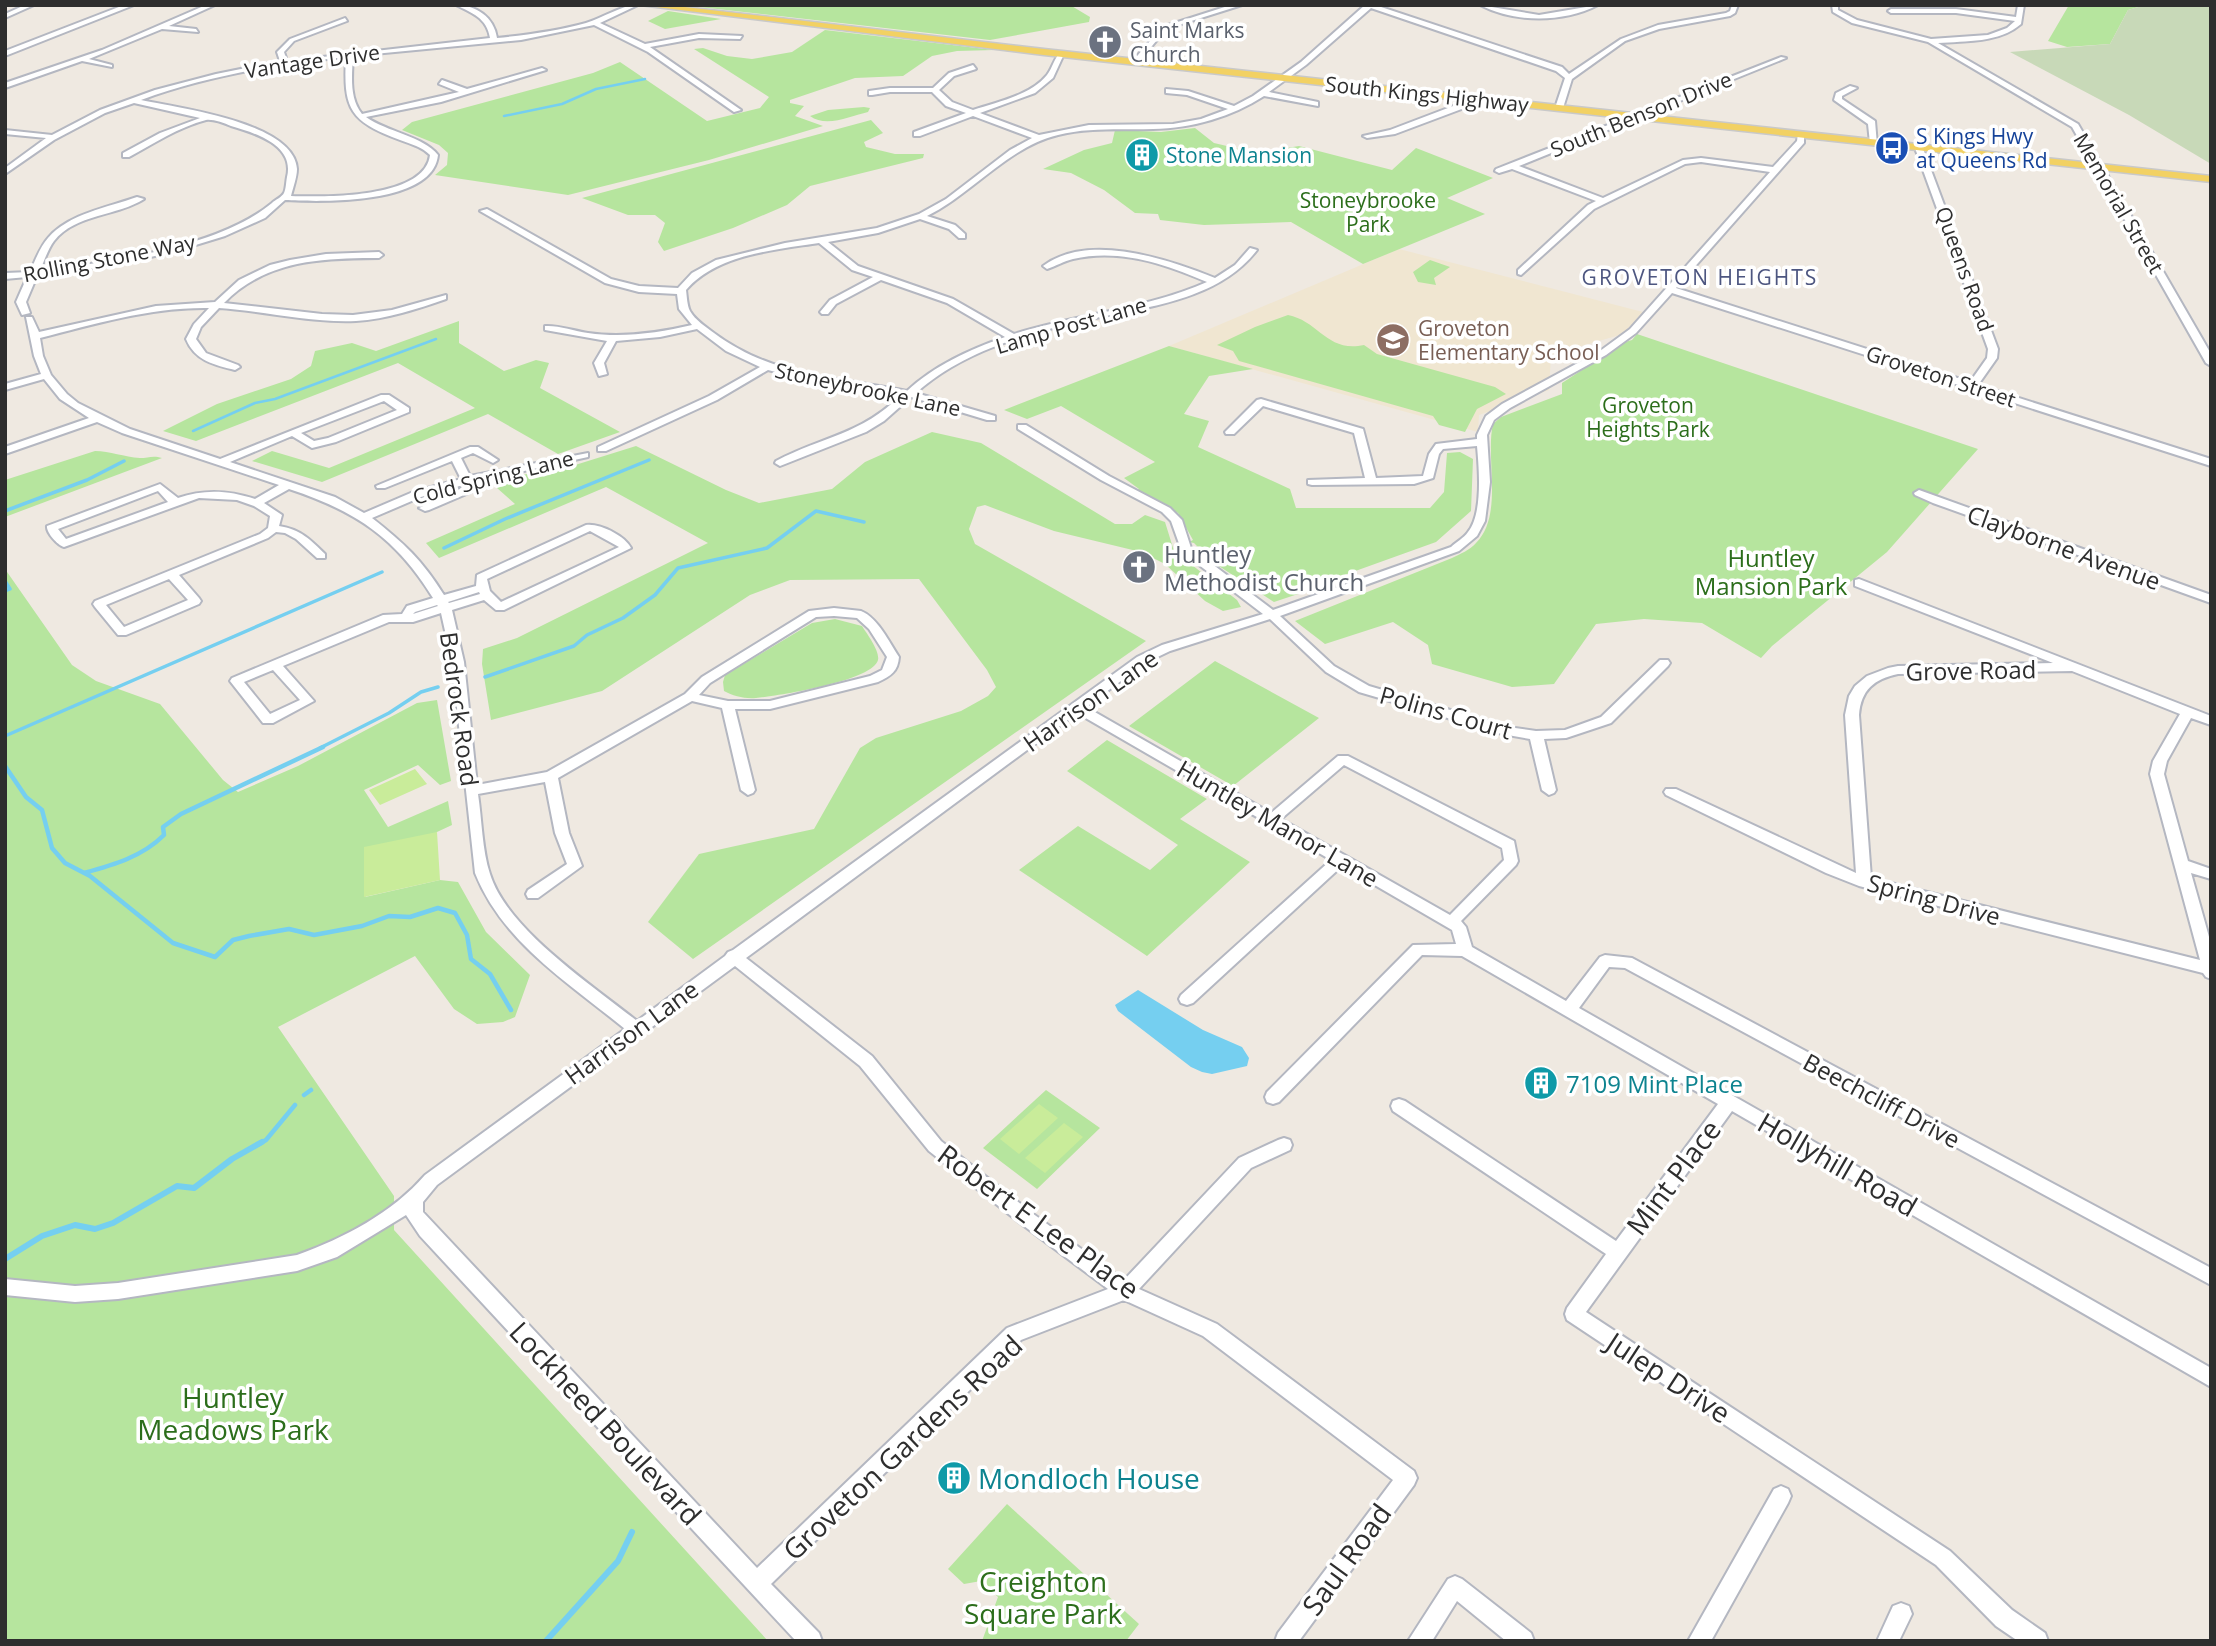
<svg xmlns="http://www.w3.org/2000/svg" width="2216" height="1646" viewBox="0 0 2216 1646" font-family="'Open Sans',sans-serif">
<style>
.education{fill:#f0e6d1}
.green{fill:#b6e59e}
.cemetery{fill:#c8d9b8}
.pitch{fill:#c9ec9a}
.water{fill:#75cff0}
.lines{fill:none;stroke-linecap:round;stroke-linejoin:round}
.stream-far3{stroke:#75cff0;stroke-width:2.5}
.stream-far2{stroke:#75cff0;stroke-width:3.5}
.stream-far1{stroke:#75cff0;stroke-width:4.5}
.stream{stroke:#75cff0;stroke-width:6}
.minor-casing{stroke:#b4b7c1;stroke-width:4}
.major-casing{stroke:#c9c9c9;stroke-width:3}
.minor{fill:#fff;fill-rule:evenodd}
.major{fill:#f2d163;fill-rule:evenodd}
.labels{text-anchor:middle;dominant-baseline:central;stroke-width:7;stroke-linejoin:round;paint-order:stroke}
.far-worship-label{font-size:21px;fill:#5b616d;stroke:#fff;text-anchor:start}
.far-street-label{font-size:21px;fill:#2e2e2e;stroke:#fff}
.far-transit-label{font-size:21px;fill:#164399;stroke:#fff;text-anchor:start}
.far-culture-label{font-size:21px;fill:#0d838f;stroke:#fff;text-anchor:start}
.far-park-label{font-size:21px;fill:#2c6e1b;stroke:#fff}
.far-neighbourhood-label{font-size:21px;letter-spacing:2px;fill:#4d5680;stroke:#fff}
.far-education-label{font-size:21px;fill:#785e54;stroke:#fff;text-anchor:start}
.street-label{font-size:24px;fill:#2e2e2e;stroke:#fff}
.worship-label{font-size:24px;fill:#5b616d;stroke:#fff;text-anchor:start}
.park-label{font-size:24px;fill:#2c6e1b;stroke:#fff}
.culture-label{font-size:24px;fill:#0d838f;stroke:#fff;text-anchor:start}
.near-street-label{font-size:28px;fill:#2e2e2e;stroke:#fff}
.near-park-label{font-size:28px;fill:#2c6e1b;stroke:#fff}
.near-culture-label{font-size:28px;fill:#0d838f;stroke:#fff;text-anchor:start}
</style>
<rect width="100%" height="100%" fill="#efe9e1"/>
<!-- education -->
<path class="education" d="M1399,249L1643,312L1623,334L1551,355L1549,390L1479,415L1478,432L1169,346Z"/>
<!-- green -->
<path class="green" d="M682,5H1070L1090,17L1089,22L990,40Z
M2069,5H2145L2128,10L2110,44L2067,47L2048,41Z
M668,11L721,19L665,29L648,21Z
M825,30L994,50L957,51L932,56L903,76L855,78L790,100V103L804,106L795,116L823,126L709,160L568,195L435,175L447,165L448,153L439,145L402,130L412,122L593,73L620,62L707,121L760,108L769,97L694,49L703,48L727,56L752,59L792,52Z
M864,107L870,108L868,112C851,116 826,128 810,116L828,110Z
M871,120L883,133L864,142L866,147L895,154H924L923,158L810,186L787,205L733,228L664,251L658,242L665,223L655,215H628L582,198Z
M1195,128L1214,143L1257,153L1299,146L1392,170L1416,148L1493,178L1447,198L1485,214L1363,264L1291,222L1204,225L1160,220L1158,214L1135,213L1104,190L1071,173L1043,169L1084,150L1112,143L1115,130L1161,132Z
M1430,260L1450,267L1434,278L1436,285L1418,282L1413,272Z
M1288,315C1319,321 1327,353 1364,345L1377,354L1495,387L1506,394L1477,409L1465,432L1439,425L1433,416L1239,361L1233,351L1217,345L1255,327Z
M459,321V343L504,371L536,360L549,363L540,388L620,432L558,454L488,414L322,482L252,461L272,451L329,468L475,408L398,363L196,441L163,431L217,404L291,379L311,366L315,351L352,343L376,351Z
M1637,334L1978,449L1887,552L1772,646L1761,658L1702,623L1644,619L1596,624L1554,684L1512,687L1432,664L1428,645L1393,622L1325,644L1295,621L1452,558C1460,554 1470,550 1476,543C1504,515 1485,458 1493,424L1501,417L1562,394V383L1625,342L1632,340Z
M1169,346L1253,369L1209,376L1184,414L1209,421L1198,447L1290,489L1296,508H1430L1444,492L1447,453L1460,452L1473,459L1471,511L1436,542L1322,583L1325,585L1274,602L1199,553L1200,549L1194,543L1189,542L1193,540L1178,513L1137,490L1139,489L1124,478L1155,462L1061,406L1027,419L1004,410Z
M932,432L981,443L1115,524H1132L1145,515L1165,522L1174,551L1237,600L1241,607L1223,611L1205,601L1165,564L1141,552L1054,531L985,505L977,507L969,529L975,544L1146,641L693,959L648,922L699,854L814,829L860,748L876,738L961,711L988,696L996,687L987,670L919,579L790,580L750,595L602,691L491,720L482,664L483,649L517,638L708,543L606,487L439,558L426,543L515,504L497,488L505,478L572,466L636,446L726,490L759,503L832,489L865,462Z
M95,451C110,451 124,457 140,458C148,458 153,455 162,458L5,517V480Z
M5,569L72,665L96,681L160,704L223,780L238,792L298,766L417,703L437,700L451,781L440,785L418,765L364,790L388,827L448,801L452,825L437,832L365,897L440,880L458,882L486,932L530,975L515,1017L503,1022L477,1024L454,1009L415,956L278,1027L394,1196V1230L768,1641H5Z
M835,619L862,626C867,634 880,651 878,660C873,681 777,696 756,698C745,699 733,696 724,691L723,682L725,675L812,623Z
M1215,661L1319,718L1233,786L1129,726Z
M1107,740L1207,799L1180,819L1250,862L1147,956L1019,870L1078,826L1150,870L1178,845L1067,771Z
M1046,1090L1100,1128L1037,1189L983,1148Z
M1007,1504L1139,1624L1126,1641H982L998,1597L981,1581L964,1584L948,1569Z"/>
<!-- cemetery -->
<path class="cemetery" d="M2145,5H2211V164L2129,115L2010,52L2110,44L2128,10Z"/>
<!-- pitch -->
<path class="pitch" d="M415,769L427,784L380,805L369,790Z
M437,832L440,880L364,897V847Z
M1039,1104L1058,1118L1019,1154L1000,1139Z
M1064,1123L1083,1137L1045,1173L1025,1158Z"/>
<!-- water -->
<path class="water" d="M1138,990L1203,1030L1242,1047L1249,1058L1247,1066L1212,1074L1202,1072L1191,1067L1118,1011L1115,1005Z"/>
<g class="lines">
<!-- stream-far3 -->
<path class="stream-far3" d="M504,116L562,104L596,89L645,79
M193,431L255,403L275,399L436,339"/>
<!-- stream-far2 -->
<path class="stream-far2" d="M5,511L87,480L124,461
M444,548L505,519L649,460
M5,581L10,589L5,591
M485,677L574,646L587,635L623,618L655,595L678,568L767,548L816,511L864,522
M5,736L382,572
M320,748L389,713L421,692L438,687"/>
<!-- stream-far1 -->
<path class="stream-far1" d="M5,766L26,797L42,810L52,848L65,863L90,876L173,943L215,957L233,940L249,936L289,929L314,935L362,926L389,916L410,917L438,908L455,913L467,935L471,959L490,974L511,1010
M84,873C113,865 142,857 164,835L163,827L181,814L323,747
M304,1095L311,1090
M259,1144L266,1140L295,1105"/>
<!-- stream -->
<path class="stream" d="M5,1259L42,1236L75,1225L95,1229L113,1223L177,1186L194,1188L232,1159L262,1142
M546,1641L618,1561L632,1532"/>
<!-- minor casing -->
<g class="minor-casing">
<path id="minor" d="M25,5H34L5,18V14Z
M124,5H134L5,56V51Z
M206,5H215L169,26L196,29L198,32L162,29L89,59L112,65V67L82,61L5,88V83L102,50Z
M456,5C476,5 494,17 497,38C527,35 557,31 586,23C603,18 621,5 638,5L600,23L645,44L699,34L742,36L740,39L699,38L650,47L741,110L734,112L648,52L594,25L521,40L353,56C352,75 349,98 362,114L459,92L439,84L442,80L467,89L542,68L546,70L441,102L366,117C387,132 423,136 438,155C433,205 321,202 285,200L265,218L225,236L176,251L121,264L37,276L26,302L30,313L22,315L16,302L27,277L5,279V273L30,272C35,261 40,247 48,238C68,214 109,207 137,197L144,199C118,216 75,214 54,241C48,249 44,261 40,271C108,262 218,248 272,203C275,200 282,197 284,193C286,189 286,182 287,177C295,145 255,133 231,126C224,123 213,119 206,120C179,127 153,144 129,157H123V153L160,133L200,118L134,103L105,113L54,140L5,174V168L46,138L5,134V130L52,135L100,110L155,90L216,74L280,61L277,52L290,39L345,18L347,21L294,41L284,52L287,61L490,38C487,18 472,13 456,5ZM346,57C343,110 350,121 400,140C411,144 422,147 430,155C425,199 323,197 291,196C293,188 297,177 297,169C294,122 178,108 141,100C206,76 277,64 346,57Z
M1231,5H1242L1166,29L1138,63L1132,62L1162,27Z
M1365,5H1375L1562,67L1569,74L1621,39L1658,25L1726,13L1730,11L1732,5H1738L1735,13L1730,16L1659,29L1625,41L1572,79L1563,108L1559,110L1555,108L1565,78L1556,71L1371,8L1306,65L1269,92L1318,102V106L1264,96C1231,117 1193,128 1153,129C1122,130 1089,127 1058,135C1008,147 973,193 927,216L955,225L965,234V238H959L949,229L920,219L878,233L828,242L858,266L953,299L1014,334C1077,314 1146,309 1207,282C1165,264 1119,248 1073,259C1064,261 1056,266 1047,269L1043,266C1088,232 1168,259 1215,278L1235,265L1250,248L1257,250C1217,302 1143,307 1082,321C1025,334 961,352 916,393L995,416V420H987L911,397L884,421L866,432L780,466L775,463L776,461C823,436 861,435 901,395L799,378L768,370L717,400L606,451H598V447L709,396L760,367L726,351L697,329L660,337L616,341L604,363L607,374L599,376L594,363L607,341L545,330V326C558,325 574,331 588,333C623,338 658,333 692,325L679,309L677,294L639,292L605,283L480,211L487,209L611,279L639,286L678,288L692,273L716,260L785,243L877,228L919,214L946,199L1010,150L1032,138L973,116L920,136H914V132L966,113L946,106L932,92H890L872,95H869V91L890,88H933L949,73L973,65L976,69L954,76L939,90L952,102L973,110C997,102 1031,95 1047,75C1053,67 1054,58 1061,52L1064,54L1053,78L1035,93L980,113L1039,135L1089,125L1173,124L1201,119L1228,109L1187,95L1166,93V89L1188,91L1234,106L1253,96L1301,62ZM819,243L852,270L873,277L830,300L820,312L822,314H828L836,304L881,280L947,303L1005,337C969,350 935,365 907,391C837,377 773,377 714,333C706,327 695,320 690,311C687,305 687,297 686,290C717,254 774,250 819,243Z
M1480,5L1539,15L1598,5C1563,23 1515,23 1480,5Z
M1832,5H1838V10L1857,20L1931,39L1988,35L2007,28L2015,21L1956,13H1891L1888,11L1891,9H1956L2016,17L2018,5H2024L2021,24C1999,43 1966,41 1938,43L2078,124L2211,354V366L2206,363L2072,127L1928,42L1852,23L1833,12Z
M1781,57L1786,58L1519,166L1603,198L1683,160L1701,158L1773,167L1797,141L1798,134H1804V143L1676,288L1970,382L1987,358L1988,349L1915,148L1922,146L1998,349L1997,358L1978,385L2211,459V466L1672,293L1636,333L1606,355L1510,408L1494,420L1487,435L1490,482L1485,521L1477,536L1459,551L1280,616L1334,666L1369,686L1508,727L1536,731L1565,730L1601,717L1660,660H1668L1670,663L1668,666L1611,723L1566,738L1544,739L1556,790L1554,793L1549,795L1542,790L1530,739L1502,734L1359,692L1326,672L1270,619L1170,651L1145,663L1086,707L1271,813L1338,756H1348L1514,841L1518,861L1516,865L1461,921L1466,927L1472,947L1566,1001L1600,957L1605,955L1632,958L2211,1268V1285L1625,968L1609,967L1579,1008L2211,1368V1387L1732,1111L1586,1312L1950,1551L2012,1610L2045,1633L2048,1641H2018L1996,1626L1936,1565L1567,1320L1565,1314L1567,1308L1606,1254L1393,1111L1391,1106L1393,1101L1399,1099L1405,1101L1616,1241L1718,1104L1462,956L1422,955L1279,1102L1273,1104L1267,1102L1265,1097L1267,1092L1413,945L1456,944L1452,930L1342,866L1193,1003L1187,1005L1181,1003L1179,999L1181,995L1331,860L1077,713L746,958L872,1056L941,1141L1032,1213L1124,1280L1239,1158L1278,1140L1284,1138L1290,1140L1292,1145L1290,1150L1251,1168L1139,1289L1217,1324L1414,1471L1417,1478L1414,1485L1299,1641H1275L1278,1633L1393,1480L1203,1336L1124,1300L1021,1340L771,1584L819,1633L822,1641H796L420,1236L406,1215L337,1257L297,1271L118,1299L75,1302L5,1295V1279L75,1286L118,1283L297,1255C344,1238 392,1213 425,1175L625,1029C569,983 503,943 475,873L452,662L441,613L413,622H389L283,666L314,701L273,723H263L230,681L232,678L383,615L402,614L407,606L433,598C396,538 356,511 289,489L264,503L282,515L279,526C300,529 311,540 325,554V558H317L296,539L285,533L276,532L268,538L179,575L199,598L201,601L199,604L126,635H118L95,607L93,604L95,601L260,534L268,528L270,516L254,506L237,500L199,498L64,547C57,545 46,532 47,526L160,484L178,498C204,489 228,490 255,499L279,485L122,433L97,422L5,454V447L89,418L60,399L44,379L5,390V384L41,374L34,356L26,317H32L39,332L156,306L215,302L239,280L270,265L290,260L326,254L379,252L383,255L379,258C323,258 265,260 224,303L322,314L353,315L392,310L446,295V299C417,309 387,319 356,321C310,323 264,311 219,308L201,327L196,339L206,353L238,365L240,367L235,370C215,365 195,361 186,339L194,324L209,308C151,307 95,324 40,338L43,356L51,375L67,394L78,403L130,429L220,459L381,395H389L409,408V412L336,442L312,448L292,436L230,462L335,497L364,513L413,492L461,479L452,461L385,488H377L376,486L470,447H478L498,460L493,463L473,453L461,458L470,476L588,453V457L473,482L474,485L471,492L429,510L425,511L419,508L462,488L463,485L421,497L372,518C404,543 422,560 444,595L476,586L477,575L586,525C600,523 625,536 631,548L504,610H496L484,600L452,610L464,662L477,785L547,772L685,694L702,677L809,611L834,608L861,611C878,618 889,642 899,657C898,671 891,676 878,682L770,709H735L755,790L753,793L748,795L741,790L722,708L692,701L558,778L569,833L582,866L538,898H528L526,894L528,890L567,864L555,833L545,782L478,794C482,820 482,850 490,874C507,929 592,985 637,1021L725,956L728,952L733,950L1137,657L1162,645L1263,614L1182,552L1171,521L1162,512L1101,480L1018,429V425H1026L1109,476L1170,508L1182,520L1191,548L1273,610L1451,547C1456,542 1464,538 1468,532C1483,514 1479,468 1477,446L1443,449L1439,454L1433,478L1414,484L1312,485L1308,484V480L1365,478L1354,433L1263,406L1234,434H1226L1225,432L1257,400L1261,399L1363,429L1376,478L1423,476L1429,454L1436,444L1477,439V435L1486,416L1502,404L1600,351L1630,329L1770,172L1701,162L1685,164L1594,209L1521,275L1518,274V270L1588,205L1596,201L1512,169L1499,173L1495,171L1496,169ZM384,401L397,410L328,438L314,441L301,433ZM158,491L168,502L66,539L58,529ZM590,531L619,547L501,602L490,591L487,579ZM169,579L188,600L124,627L106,605ZM479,592L480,594L449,603L448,602ZM437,605L438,606L413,614L415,612ZM834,616L857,618L869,629L887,657L882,670L870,676L770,701H728L699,695L710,683L816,617ZM273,670L300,700L270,714L244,682ZM1344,765L1502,848L1504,860L1450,915L1281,819ZM735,966L860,1066L929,1151L1020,1223L1108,1289L1007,1328L757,1568L423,1212V1202L437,1185Z
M1850,86L1857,88L1842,96V99L1875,121L1877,145L1870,143L1868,124L1834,100L1836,93Z
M1468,97L1475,99L1467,107L1395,134L1367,138L1363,136L1390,130L1461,103Z
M1919,490L2211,595V603L1933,503L1915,495L1914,493Z
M1859,579L2211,716V725L2191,718L2167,761L2164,774L2188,861L2211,869V879L2191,873L2211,944V979L2206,977L2203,973L1859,886L1826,873L1666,795L1664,792L1666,789H1676L1856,873L1845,715L1849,696L1855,686L1867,676L1888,668L1898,666L2053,663L1855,586V580ZM2072,671L2180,714L2153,761L2150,774L2200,960L1871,878L1859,715C1861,690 1874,679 1898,674Z
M1781,1486L1788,1489L1791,1496L1788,1503L1711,1641H1688L1774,1489Z
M1455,1576L1462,1579L1531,1633L1534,1641H1506L1457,1601L1432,1641H1408L1448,1579Z
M1901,1603L1909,1606L1912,1614L1899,1641H1877L1893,1606Z"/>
</g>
<!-- major casing -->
<g class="major-casing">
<path id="major" d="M640,5H667L1044,49L2211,176V182L1044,55Z"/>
</g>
<!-- minor -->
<use href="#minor" class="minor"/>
<!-- major -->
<use href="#major" class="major"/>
</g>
<!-- icons -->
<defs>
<g id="church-disc" transform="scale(1.75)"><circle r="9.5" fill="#6b7280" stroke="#fff"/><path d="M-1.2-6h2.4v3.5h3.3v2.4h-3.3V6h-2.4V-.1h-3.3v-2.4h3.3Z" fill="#fff"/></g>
<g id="bus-disc" transform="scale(1.75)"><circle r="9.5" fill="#1a4fb4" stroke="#fff"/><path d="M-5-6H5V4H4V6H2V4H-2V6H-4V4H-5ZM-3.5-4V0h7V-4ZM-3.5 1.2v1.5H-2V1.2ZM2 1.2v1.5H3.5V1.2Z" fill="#fff"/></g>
<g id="building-disc" transform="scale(1.75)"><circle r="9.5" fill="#0f9aa8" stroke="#fff"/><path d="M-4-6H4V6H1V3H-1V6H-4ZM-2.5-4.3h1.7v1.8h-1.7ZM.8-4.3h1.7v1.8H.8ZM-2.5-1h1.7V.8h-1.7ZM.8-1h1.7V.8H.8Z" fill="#fff"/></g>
<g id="school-disc" transform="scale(1.75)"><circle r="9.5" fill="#8d6e63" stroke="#fff"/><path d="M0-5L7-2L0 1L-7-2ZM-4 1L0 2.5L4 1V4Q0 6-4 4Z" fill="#fff"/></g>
</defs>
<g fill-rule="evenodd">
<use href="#church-disc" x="1105" y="42"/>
<use href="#bus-disc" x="1892" y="148"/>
<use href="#building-disc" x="1142" y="155"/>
<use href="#school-disc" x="1393" y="340"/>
<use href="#church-disc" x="1139" y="567"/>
<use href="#building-disc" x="1541" y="1083"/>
<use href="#building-disc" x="954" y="1478"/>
</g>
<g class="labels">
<!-- far-worship labels -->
<g class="far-worship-label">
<text x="1130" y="30">Saint Marks<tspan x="1130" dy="24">Church</tspan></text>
</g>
<!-- far-street labels -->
<g class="far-street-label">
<text transform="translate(312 61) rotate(-8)">Vantage Drive</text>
<text transform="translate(1427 94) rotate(6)">South Kings Highway</text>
<text transform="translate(1641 114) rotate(-22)">South Benson Drive</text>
<text transform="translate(2119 203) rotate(60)">Memorial Street</text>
<text transform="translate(109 258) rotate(-11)">Rolling Stone Way</text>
<text transform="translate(1965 269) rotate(70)">Queens Road</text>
<text transform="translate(1071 325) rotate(-16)">Lamp Post Lane</text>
<text transform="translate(1941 376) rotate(18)">Groveton Street</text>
<text transform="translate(868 389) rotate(12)">Stoneybrooke Lane</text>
<text transform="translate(493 477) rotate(-14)">Cold Spring Lane</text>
</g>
<!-- far-transit labels -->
<g class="far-transit-label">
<text x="1916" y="136">S Kings Hwy<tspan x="1916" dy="24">at Queens Rd</tspan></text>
</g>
<!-- far-culture labels -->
<g class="far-culture-label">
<text x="1166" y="155">Stone Mansion</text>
</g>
<!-- far-park labels -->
<g class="far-park-label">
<text x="1368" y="200">Stoneybrooke<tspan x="1368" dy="24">Park</tspan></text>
<text x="1648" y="405">Groveton<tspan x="1648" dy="24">Heights Park</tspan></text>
</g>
<!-- far-neighbourhood labels -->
<g class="far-neighbourhood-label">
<text x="1700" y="277">GROVETON HEIGHTS</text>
</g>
<!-- far-education labels -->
<g class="far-education-label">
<text x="1418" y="328">Groveton<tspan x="1418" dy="24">Elementary School</tspan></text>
</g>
<!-- street labels -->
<g class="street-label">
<text transform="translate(2064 547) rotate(20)">Clayborne Avenue</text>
<text transform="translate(1971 670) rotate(-1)">Grove Road</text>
<text transform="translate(1090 700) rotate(-35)">Harrison Lane</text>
<text transform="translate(460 709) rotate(82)">Bedrock Road</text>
<text transform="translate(1446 712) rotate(16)">Polins Court</text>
<text transform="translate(1278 823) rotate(30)">Huntley Manor Lane</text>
<text transform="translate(1934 899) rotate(15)">Spring Drive</text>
<text transform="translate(631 1032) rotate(-36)">Harrison Lane</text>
<text transform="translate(1882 1100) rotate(28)">Beechcliff Drive</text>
</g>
<!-- worship labels -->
<g class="worship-label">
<text x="1164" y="553">Huntley<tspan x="1164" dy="28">Methodist Church</tspan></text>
</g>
<!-- park labels -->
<g class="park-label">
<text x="1771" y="557">Huntley<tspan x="1771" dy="28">Mansion Park</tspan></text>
</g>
<!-- culture labels -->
<g class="culture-label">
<text x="1566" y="1083">7109 Mint Place</text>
</g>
<!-- near-street labels -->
<g class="near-street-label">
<text transform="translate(1838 1164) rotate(30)">Hollyhill Road</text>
<text transform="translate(1673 1177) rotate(-53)">Mint Place</text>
<text transform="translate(1039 1221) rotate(36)">Robert E Lee Place</text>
<text transform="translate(1669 1377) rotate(33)">Julep Drive</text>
<text transform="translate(606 1423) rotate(47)">Lockheed Boulevard</text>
<text transform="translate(902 1447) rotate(-43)">Groveton Gardens Road</text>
<text transform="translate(1346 1559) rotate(-54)">Saul Road</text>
</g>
<!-- near-park labels -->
<g class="near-park-label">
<text x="233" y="1397">Huntley<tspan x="233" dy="32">Meadows Park</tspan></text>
<text x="1043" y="1581">Creighton<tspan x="1043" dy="32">Square Park</tspan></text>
</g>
<!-- near-culture labels -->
<g class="near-culture-label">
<text x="978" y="1478">Mondloch House</text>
</g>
</g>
<!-- border -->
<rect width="2216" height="1646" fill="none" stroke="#2e2e2e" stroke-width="14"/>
</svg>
